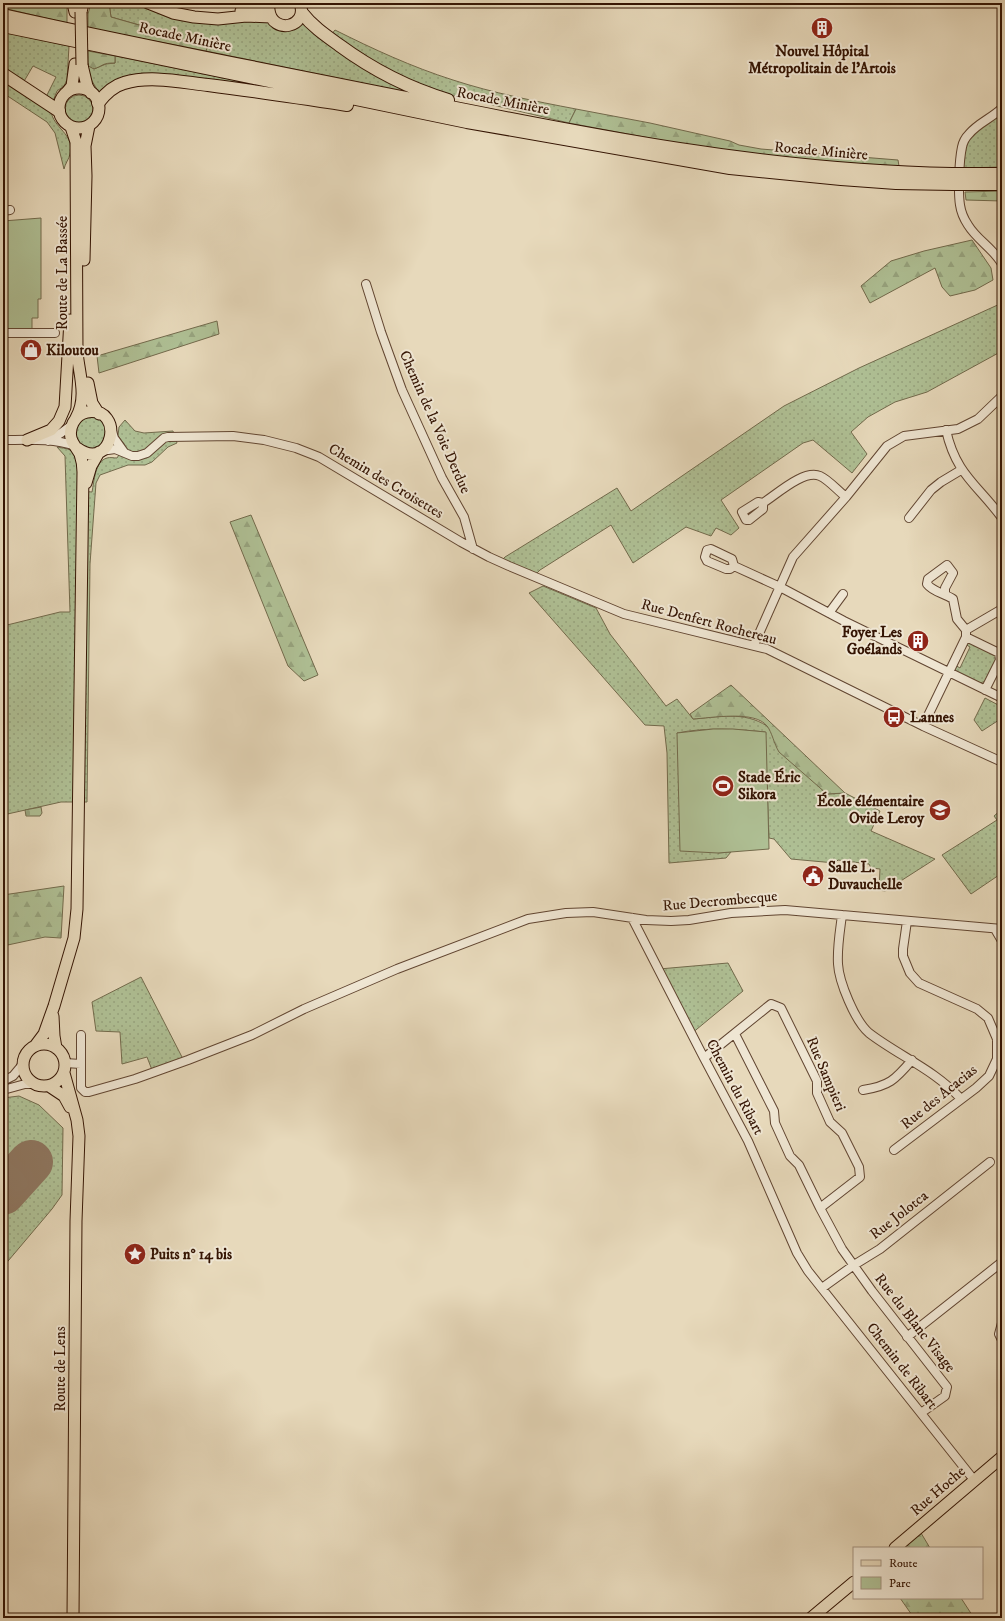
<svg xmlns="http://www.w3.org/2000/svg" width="1005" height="1621" viewBox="0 0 1005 1621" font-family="'IM FELL DW Pica',serif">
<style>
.grass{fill:url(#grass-dots);stroke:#726a4c}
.forest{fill:url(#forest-firs);stroke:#726a4c}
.cemetery{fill:url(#cemetery-stones);stroke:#726a4c}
.park{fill:#afc095;stroke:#726a4c}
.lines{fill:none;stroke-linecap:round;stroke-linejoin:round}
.taxiway{stroke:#8e765f;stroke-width:18}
.runway{stroke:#8e765f;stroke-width:44}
.minor-casing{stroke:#614531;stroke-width:10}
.major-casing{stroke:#341403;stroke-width:13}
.highway-casing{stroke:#341403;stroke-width:14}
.minor{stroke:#efe6d3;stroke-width:8}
.major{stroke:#e7d9bb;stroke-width:11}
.highway{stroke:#e7d9bb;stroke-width:12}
.major-bridge-casing{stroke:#341403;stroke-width:13;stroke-linecap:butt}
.highway-bridge-casing{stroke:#341403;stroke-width:14;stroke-linecap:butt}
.major-bridge{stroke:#e7d9bb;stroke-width:11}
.highway-bridge{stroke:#e7d9bb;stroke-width:12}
.labels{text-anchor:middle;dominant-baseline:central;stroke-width:4;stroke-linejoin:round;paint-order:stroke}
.street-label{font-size:15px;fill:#341403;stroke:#efe6d3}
.poi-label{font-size:15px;font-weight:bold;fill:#341403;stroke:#efe6d3;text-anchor:start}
</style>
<defs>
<pattern id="grass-dots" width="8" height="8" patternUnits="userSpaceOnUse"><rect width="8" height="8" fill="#afc095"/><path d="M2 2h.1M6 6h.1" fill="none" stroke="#97a47f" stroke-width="1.8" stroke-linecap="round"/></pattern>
<pattern id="forest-firs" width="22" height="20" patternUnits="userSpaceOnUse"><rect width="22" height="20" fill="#afc095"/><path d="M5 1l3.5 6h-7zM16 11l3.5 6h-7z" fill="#97a47f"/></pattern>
<pattern id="cemetery-stones" width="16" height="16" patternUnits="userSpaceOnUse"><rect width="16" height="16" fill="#afc095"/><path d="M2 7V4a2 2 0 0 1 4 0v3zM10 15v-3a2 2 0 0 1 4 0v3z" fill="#97a47f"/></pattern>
</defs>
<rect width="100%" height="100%" fill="#e7d9bb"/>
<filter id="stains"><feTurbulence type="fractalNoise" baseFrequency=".005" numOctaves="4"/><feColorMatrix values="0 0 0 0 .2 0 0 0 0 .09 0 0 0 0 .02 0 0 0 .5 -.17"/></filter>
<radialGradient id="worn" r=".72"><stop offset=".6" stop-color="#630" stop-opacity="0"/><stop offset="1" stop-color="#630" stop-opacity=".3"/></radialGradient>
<!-- grass -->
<path class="grass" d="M109,3H143L159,9L267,21L303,20L412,91L411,93L206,51L208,45L183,40L174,35L111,17Z
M335,30C373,49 412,67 453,80C493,93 534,101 576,109L569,123L442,93L410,82L330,36Z
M3,32L69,46L67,80L64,86L57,91L53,101L46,97L56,77L33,66L23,83L3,70Z
M115,56L284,90L141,73L139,76L101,96L89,76L88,65L94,69L106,64L115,63Z
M3,80L51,111C53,128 75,134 70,154C69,159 65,164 64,169L55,133L47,122L3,93Z
M65 109a14 14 0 1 1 28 0a14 14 0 1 1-28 0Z
M1002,110V167L963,168C965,132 976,131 1002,110Z
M1002,303V351L927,392L895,402L868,417L851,432L867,454L852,473L813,440L803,443L721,500L739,528L731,535L716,528L711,536L686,527L633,563L611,525L540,570L533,577L500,562L505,557L617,488L631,511L784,406L859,368Z
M86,416L100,418L108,429L100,447L94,450L78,444L74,428Z
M125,420L135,431L144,433L173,431L177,443L168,447L152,462L145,465H128L100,475L96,483L90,564L87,802H61L3,815V626L60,612H70L65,456L57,447C60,448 67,448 70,450C81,457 79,480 79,491L92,492C94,482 95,461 107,458C110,457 114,458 117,458L125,445L118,436L119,427Z
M543,586L596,608L610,634L666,706L677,699L693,719C718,717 744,711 767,726L813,781L827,794L845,793L880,811L871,831L935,859L885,891L879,890L880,869L871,868L869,864L838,860L835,863L791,859L774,839L769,838L765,732C736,729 707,727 677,733L718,853L731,852L726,858L669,863L667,753L664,726L645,725L529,593Z
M971,642L995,654L997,659L986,681L980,683L956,672L954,668L955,665L960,668L970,647L965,644Z
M985,698L1002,707V718L982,731L974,720Z
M1002,809V873L971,894L942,855L997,820L994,816Z
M728,963L743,991L691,1034L659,969Z
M141,977L183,1059L152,1070L147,1057L122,1064L120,1032L96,1031L92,1002Z
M19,1096L39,1105L63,1128L62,1195L52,1209L3,1267V1098Z"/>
<!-- forest -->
<path class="forest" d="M3,3H46L67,6V23L3,8Z
M91,3H109L111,17L174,35L183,40L208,45L206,51L88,28V14Z
M88,51L115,56V63C112,63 108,63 105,64C99,66 94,72 88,65Z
M576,109L650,123L730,141L739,145L761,149L898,160L899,166L798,160L682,144L569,123Z
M1002,191V201L966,200L965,192Z
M972,240L991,268L993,280L975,290L950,296L942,287L935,268L870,303L861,286L891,261L924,251Z
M217,321L219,334L99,373L97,356Z
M251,515L318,675L304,681L288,666L230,522Z
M731,685L845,793L827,794L779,752C774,744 772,732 767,726C755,710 711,718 693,719L690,714Z
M64,886L61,938L45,937L3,946V895Z
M921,1533L930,1548H903Z
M900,1598H961L974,1618H914Z"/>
<!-- cemetery -->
<path class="cemetery" d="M41,807L42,813L40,816H26L25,810Z"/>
<!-- park -->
<path class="park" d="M41,218V299H38V318H32V330H3V221Z
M713,729H733L766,732L769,849L718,853L680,851L677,733Z"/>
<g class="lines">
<!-- taxiway -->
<path class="taxiway" d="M3,1173L19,1175"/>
<!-- runway -->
<path class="runway" d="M3,1193L31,1162"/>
<!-- minor casing -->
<g class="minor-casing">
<path id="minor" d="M1002,108C992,118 978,123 969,134C965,138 963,142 962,147C959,161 958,192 960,205C961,212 964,219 968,225C977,240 993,248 1002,264
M3,211L10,210
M366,284L381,332L402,390L442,478L464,517L473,549
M3,333H55
M946,430C956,475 978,485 1002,518
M112,431L114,438L124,452
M3,440C26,440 53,438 75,446
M48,441L61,433L72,425
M101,451L115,449L132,456H138L147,453L164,438L168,437L233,436L264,440L296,448L319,457L461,542L489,557L509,566L624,614L767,649L923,726L1002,762
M763,503V509L749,520H746L742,512L758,502L763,503C777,494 804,469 820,476C829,480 838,491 846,497
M909,518L931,490L941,482L961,470
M711,549L732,559L734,566L730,569H726L707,561L705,557L707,550Z
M734,566L780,587L844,621L1002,698
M945,593V588L953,573L947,565L928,579L927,584C933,592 944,593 953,599L957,619L966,630
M829,613L843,594
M966,637L999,653L1000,660L985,690
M754,645L793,557L846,497L887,446L904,436L958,429L978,419L1002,396
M923,726L966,637V630L1002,609
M842,915C840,931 837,947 838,964C839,982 855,1021 869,1033C899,1056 935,1070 961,1099
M632,918L704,1058L748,1141L797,1253L808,1271L974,1480
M995,929L1002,941
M735,1034L774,1111L775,1123L790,1156L799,1165L820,1208L842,1249L872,1291L947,1387L945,1396L921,1413
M81,1035V1088L85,1092H89L135,1079L188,1060L252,1035L304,1009L397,969L528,919L566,913L593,912L646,920L671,921L689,920L731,913L785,910L1002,929
M704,1058L771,1004L781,1008L817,1081V1093L830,1122L842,1133L859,1167L860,1177L820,1208
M65,1063L81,1064
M3,1081L13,1076L23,1064
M3,1090L25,1084H33
M863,1090C889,1086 895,1080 912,1060
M894,1150L976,1088L989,1076L997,1059V1039L988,1018L977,1009L919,983L910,973L903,956V949L907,921
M822,1288L854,1265L880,1249L990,1162
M1002,1323L999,1334L1002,1340
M907,1337L1002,1262"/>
</g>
<!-- major casing -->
<g class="major-casing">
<path id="major" d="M73,3L75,12
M148,3L173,13L194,17L218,19L246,16L271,17
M269,10C272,35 309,28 300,3
M241,11L270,5
M81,12L83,3
M82,65L87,86L91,93
M59 108a20 20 0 1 1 40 0a20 20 0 1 1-40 0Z
M67,92L72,86L75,64
M71,127L76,142L77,352C79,374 88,397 76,418
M84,260L86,176L85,146L89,126
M88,383L92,403L99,414
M27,440L51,430L59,421L65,407L70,320
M86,483L91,466L99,452
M53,1016L54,1036L56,1048
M23 1065a21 21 0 1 1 42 0a21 21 0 1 1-42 0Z
M35,1046L44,1034L54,1006L74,938L77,909L83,472C83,465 82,460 80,454C77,449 74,445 72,441C67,429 75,414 87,412C126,406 113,474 77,448
M64,1073L77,1120L79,1136L76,1221L73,1618
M49,1086L64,1096L70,1107
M895,1548L1002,1457
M811,1618L854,1582"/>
</g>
<!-- highway casing -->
<g class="highway-casing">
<path id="highway" d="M302,13C312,26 325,35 339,45C373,70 408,88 448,100
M3,15C137,45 272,71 406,98C587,135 767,171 952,174
M3,26L467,122L730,168L841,179L896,183L953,184
M3,74L59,111
M98,103C105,94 113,86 124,83C150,75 181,82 208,85C255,91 301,98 347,105
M969,174H1002
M969,184H1002"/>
</g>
<!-- minor -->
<use href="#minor" class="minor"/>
<!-- major -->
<use href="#major" class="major"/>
<!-- highway -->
<use href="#highway" class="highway"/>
<!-- major-bridge casing -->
<g class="major-bridge-casing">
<path id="major-bridge" d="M81,12L82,65"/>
</g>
<!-- highway-bridge casing -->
<g class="highway-bridge-casing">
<path id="highway-bridge" d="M952,174H969
M953,184H969"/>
</g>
<!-- major-bridge -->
<use href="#major-bridge" class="major-bridge"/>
<!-- highway-bridge -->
<use href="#highway-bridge" class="highway-bridge"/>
</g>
<!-- icons -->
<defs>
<g id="building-disc" transform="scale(1.15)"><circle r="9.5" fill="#8f2418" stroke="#efe6d3"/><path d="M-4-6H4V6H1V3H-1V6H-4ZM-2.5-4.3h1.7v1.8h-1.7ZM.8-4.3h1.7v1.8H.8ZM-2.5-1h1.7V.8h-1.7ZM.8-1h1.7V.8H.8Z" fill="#fff"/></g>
<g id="shop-disc" transform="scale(1.15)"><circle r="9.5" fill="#8f2418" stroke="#efe6d3"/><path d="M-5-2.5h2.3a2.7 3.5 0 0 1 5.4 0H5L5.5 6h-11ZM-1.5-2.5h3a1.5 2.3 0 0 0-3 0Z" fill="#fff"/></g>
<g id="bus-disc" transform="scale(1.15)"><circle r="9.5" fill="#8f2418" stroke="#efe6d3"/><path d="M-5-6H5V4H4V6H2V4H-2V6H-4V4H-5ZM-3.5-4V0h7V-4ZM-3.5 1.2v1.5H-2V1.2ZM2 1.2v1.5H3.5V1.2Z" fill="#fff"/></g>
<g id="stadium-disc" transform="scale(1.15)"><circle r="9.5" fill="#8f2418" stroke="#efe6d3"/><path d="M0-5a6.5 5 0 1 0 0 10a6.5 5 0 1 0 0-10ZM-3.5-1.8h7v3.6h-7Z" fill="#fff"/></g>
<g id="school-disc" transform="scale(1.15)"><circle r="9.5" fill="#8f2418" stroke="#efe6d3"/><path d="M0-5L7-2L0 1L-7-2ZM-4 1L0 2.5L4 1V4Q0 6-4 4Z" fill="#fff"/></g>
<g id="civic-disc" transform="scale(1.15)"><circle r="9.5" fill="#8f2418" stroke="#efe6d3"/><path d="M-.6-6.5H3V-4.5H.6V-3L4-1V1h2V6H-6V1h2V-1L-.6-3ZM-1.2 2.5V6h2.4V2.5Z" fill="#fff"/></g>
<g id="sight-disc" transform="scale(1.15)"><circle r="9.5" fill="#8f2418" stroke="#efe6d3"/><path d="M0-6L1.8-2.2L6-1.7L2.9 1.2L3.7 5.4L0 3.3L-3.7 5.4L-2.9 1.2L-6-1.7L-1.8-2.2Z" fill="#fff"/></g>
</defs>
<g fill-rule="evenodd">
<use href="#building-disc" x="822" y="28"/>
<use href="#shop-disc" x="31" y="350"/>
<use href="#building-disc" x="918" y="641"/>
<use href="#bus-disc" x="894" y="717"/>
<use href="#stadium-disc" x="723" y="786"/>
<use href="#school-disc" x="940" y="810"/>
<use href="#civic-disc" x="813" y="876"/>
<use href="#sight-disc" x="135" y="1254"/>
</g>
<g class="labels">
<!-- street labels -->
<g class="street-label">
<text transform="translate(185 37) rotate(12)">Rocade Minière</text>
<text transform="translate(503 101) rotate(11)">Rocade Minière</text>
<text transform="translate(821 151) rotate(5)">Rocade Minière</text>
<text transform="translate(62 273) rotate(-90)">Route de La Bassée</text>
<text transform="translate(435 422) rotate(66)">Chemin de la Voie Derdue</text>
<text transform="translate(386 481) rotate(31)">Chemin des Croisettes</text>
<text transform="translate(709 622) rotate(15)">Rue Denfert Rochereau</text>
<text transform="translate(720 901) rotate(-5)">Rue Decrombecque</text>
<text transform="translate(826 1074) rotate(67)">Rue Sampieri</text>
<text transform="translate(735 1087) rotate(62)">Chemin du Ribart</text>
<text transform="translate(939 1097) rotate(-39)">Rue des Acacias</text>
<text transform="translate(899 1215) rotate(-38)">Rue Jolotca</text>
<text transform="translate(915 1323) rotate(52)">Rue du Blanc Visage</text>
<text transform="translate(902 1366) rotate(52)">Chemin de Ribart</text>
<text transform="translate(60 1369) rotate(-90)">Route de Lens</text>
<text transform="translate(938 1491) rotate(-41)">Rue Hoche</text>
</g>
<!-- poi labels -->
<g class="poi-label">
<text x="822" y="51" text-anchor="middle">Nouvel Hôpital<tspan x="822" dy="17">Métropolitain de l'Artois</tspan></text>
<text x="46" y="350">Kiloutou</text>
<text x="902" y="632" text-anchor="end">Foyer Les<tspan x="902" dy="17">Goélands</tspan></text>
<text x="910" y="717">Lannes</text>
<text x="738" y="777">Stade Éric<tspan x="738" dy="17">Sikora</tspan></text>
<text x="924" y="801" text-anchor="end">École élémentaire<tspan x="924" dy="17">Ovide Leroy</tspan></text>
<text x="828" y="867">Salle L.<tspan x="828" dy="17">Duvauchelle</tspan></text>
<text x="150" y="1254">Puits n° 14 bis</text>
</g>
</g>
<!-- margin -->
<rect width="1005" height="1621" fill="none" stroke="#e7d9bb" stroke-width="16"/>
<rect x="4" y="4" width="997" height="1613" fill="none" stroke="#341403" stroke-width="2"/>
<rect x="8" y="8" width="989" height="1605" fill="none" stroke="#341403"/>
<!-- legend -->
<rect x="853" y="1547" width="130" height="52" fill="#efe6d3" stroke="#a49280"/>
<rect x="861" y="1560" width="20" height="6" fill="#e7d9bb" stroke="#a49280"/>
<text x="889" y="1567" font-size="12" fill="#341403">Route</text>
<rect x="861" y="1577" width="20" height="12" fill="#afc095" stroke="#a49280"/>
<text x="889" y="1587" font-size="12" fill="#341403">Parc</text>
<rect width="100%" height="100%" filter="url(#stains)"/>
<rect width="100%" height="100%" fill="url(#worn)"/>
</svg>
